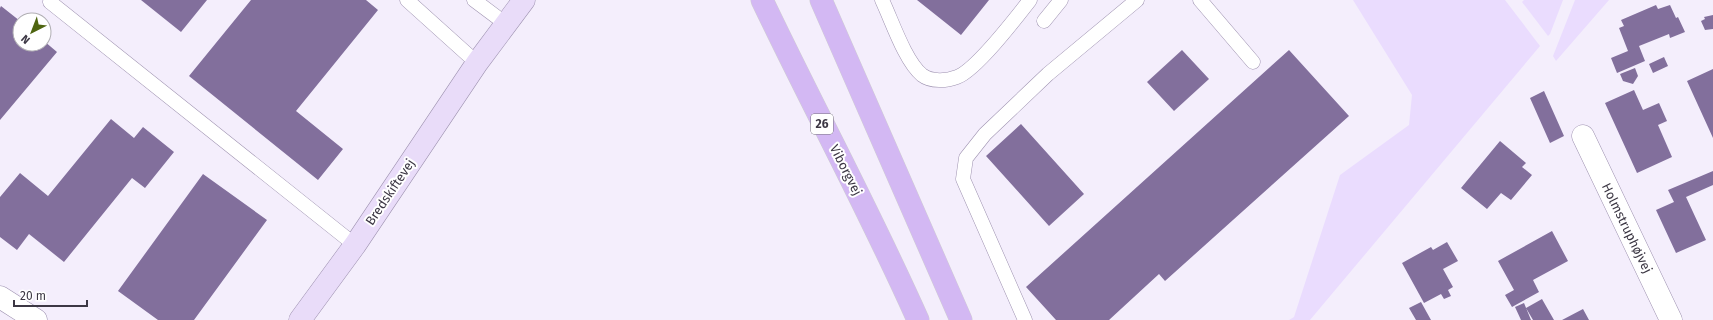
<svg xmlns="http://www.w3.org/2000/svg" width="1713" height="320" viewBox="0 0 1713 320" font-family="'Fira Sans',sans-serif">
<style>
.green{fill:#eadcfe}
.building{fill:#826f9c}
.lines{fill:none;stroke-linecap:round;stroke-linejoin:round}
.lane-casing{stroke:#9e92b0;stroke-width:15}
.street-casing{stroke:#9e92b0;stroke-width:23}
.secondary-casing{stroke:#9e92b0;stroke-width:23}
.primary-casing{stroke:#d0cfd2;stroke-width:23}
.lane{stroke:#fff;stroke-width:14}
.street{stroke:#fff;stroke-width:22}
.secondary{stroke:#e9dcf9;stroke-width:22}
.primary{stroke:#d3b8f3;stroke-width:22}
.labels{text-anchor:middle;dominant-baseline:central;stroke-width:4;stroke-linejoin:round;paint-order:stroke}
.shield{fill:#fff;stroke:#76737c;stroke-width:1}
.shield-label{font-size:12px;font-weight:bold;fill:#3c3744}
.street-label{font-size:13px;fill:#3c3744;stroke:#fff}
</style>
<rect width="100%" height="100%" fill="#f4eefc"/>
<!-- green -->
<path class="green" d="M1353,0H1505L1540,46L1310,320H1289L1294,317L1340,175L1409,125L1412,95Z
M1524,0H1563L1550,34L1548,36L1522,2Z
M1575,0H1609L1556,61L1553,56Z"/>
<!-- building -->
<path class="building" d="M141,0H207L181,32Z
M251,0H366L378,10L296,111L343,149L318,180L189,76Z
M917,0H989L961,35Z
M1656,5L1658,9L1670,5L1676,18L1678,17L1685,32L1670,38L1669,34L1639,46L1645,61L1617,73L1611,58L1628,51L1619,28L1624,26L1621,20Z
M1,6L20,21V44H44V41L57,52L0,120V8Z
M1713,15V29L1705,30L1701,21L1705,19L1704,17Z
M1182,50L1209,79L1174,111L1147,82Z
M1289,50L1349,116L1165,281L1159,274L1109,320H1056L1026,287Z
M1664,57L1668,66L1653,73L1649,64Z
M1635,68L1638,76L1633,84L1623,81L1620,74Z
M1713,69V138L1687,81Z
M1634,90L1643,110L1659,103L1667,121L1658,125L1672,157L1637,173L1605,103Z
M1544,91L1564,136L1550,143L1530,98Z
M111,119L134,138L143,127L174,152L145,188L132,178L64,262L29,234L17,250L0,237V197L20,173L48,196Z
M1021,124L1084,194L1049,226L986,156Z
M1500,141L1526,163L1522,167L1532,175L1511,200L1501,193L1487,209L1461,188Z
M1713,171V185L1686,197L1706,240L1676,253L1656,210L1674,202L1668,190Z
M203,174L267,220L194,320H158L118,291Z
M1552,231L1568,261L1533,280L1539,292L1512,307L1505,295L1514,290L1498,261Z
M1447,242L1458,261L1443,269L1453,287L1448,290L1451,296L1444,299L1441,294L1424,303L1402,263L1431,247L1433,250Z
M1542,299L1554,320H1533L1526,308Z
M1421,302L1431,320H1416L1409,308Z
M1524,303L1531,320H1521L1515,307Z
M1583,309L1589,320H1562Z"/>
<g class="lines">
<!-- lane casing -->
<g class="lane-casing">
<path id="lane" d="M407,0L477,63
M474,0L506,24
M882,0C892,21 905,61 922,75C931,82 947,81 957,77C976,70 1016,18 1030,0
M1200,0L1253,62
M50,2L355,245
M1044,21L1061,0
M1025,320L963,179L966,158L985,134L1048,74L1137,0"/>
</g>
<!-- street casing -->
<g class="street-casing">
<path id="street" d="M1583,136L1671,320
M0,297L36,320"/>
</g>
<!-- secondary casing -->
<g class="secondary-casing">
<path id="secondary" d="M300,320L355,245L477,63L524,0"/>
</g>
<!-- primary casing -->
<g class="primary-casing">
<path id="primary" d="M762,0C813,107 870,212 918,320
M821,0L961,320"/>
</g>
<!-- lane -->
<use href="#lane" class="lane"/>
<!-- street -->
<use href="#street" class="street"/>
<!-- secondary -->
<use href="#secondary" class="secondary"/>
<!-- primary -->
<use href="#primary" class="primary"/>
</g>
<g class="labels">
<!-- shield labels -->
<rect class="shield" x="811" y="114" width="22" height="20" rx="3"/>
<g class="shield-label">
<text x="822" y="124">26</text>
</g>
<!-- street labels -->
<g class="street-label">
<text transform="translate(846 170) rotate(63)">Viborgvej</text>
<text transform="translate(390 192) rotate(-56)">Bredskiftevej</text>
<text transform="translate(1627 228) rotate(64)">Holmstruphøjvej</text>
</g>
</g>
<!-- north arrow -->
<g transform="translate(32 32) rotate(222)"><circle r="19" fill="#ffffff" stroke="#b1afb4"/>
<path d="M0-3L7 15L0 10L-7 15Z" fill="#4e6410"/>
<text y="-6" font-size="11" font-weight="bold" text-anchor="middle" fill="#3c3744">N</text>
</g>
<!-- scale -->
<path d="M14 300v6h73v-6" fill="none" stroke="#3c3744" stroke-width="2"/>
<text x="20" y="300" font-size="12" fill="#3c3744" stroke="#ffffff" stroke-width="3" paint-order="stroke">20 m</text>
</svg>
